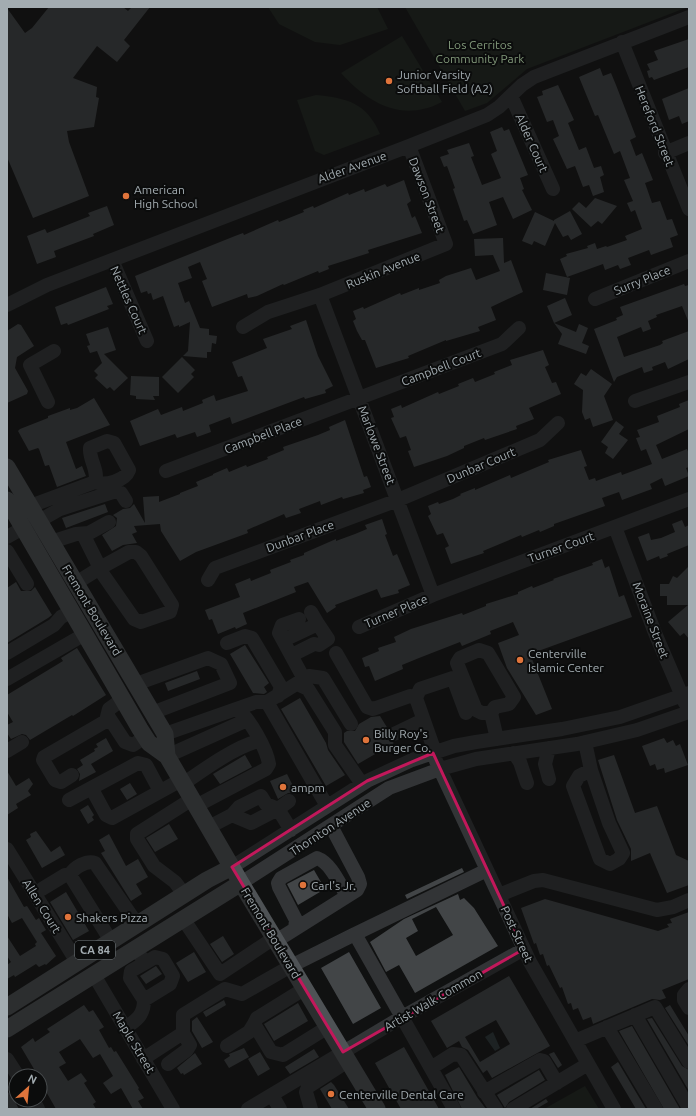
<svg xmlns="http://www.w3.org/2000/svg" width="696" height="1116" viewBox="0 0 696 1116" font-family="Ubuntu,sans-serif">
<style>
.green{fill:#1e241d}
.water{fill:#2d393b}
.building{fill:#424547;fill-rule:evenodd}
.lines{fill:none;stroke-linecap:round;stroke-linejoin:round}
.minor{stroke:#323436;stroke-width:14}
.major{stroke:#4e5255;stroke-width:17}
.marked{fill:none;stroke:#c2185b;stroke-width:3;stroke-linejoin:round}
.poi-dot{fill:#df743b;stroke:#0b0c0c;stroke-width:1.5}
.labels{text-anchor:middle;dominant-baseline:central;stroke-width:4;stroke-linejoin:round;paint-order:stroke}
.shield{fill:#0b0c0c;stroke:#757c80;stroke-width:1}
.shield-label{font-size:11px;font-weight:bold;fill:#a3acb1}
.park-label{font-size:12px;fill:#839a7b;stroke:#0b0c0c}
.poi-label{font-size:12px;fill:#a3acb1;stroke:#0b0c0c;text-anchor:start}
.street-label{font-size:12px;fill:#a3acb1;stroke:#0b0c0c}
</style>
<rect width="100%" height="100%" fill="#101111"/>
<!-- green -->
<path class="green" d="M268,7H377L388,29L340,45L315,42L279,24Z
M405,7H688L527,69L487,103L465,111Z
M402,36L442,102C402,123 368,103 341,73Z
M316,95C347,98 367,103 380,134L324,155L315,151L297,100Z
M585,1086L599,1109H544Z"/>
<!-- water -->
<path class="water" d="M493,1032L500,1048L495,1051L485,1037Z"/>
<!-- building -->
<path class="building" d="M49,7H123L128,11L132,7H150L124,40L130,46L117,62L97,46L73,78L97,87L96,97L99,98L94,127L67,131L69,142L89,196L33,218L7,157V8L25,33L32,28Z
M689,39V67L654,80L652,77L649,78L647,71L650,70L647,64L658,60L654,51Z
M600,68L603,76L611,73L616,85L636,137L630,140L636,156L642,153L653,180L645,183L652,203L660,201L667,220L672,219L678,235L670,238L673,247L651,255L649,250L628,258L631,265L620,269L618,265L605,270L603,264L567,277L560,259L567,256L566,254L588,248L587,246L595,243L597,249L606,246L607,247L627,240L625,236L642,229L635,210L631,212L627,203L633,201L624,180L630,178L620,151L614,154L598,115L595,116L579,77Z
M558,85L574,120L568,123L579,150L586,147L594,168L601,166L604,175L600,177L604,192L593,196L589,185L583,187L575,166L567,169L553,139L559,136L553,120L547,122L537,97L543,95L542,91Z
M689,88V121L682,124L679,116L669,120L662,99Z
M502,127L504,131L509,129L528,175L520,178L524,189L522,190L532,210L513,219L503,197L489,202L497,225L473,234L467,220L464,221L453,189L455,188L447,166L444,167L440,157L449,154L447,150L469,143L474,156L471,157L482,185L501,178L491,154L497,151L490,132Z
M404,180L411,201L407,204L412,218L415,216L422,233L368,250L369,253L328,266L329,269L319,273L318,271L284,285L283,284L257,296L248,298L247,294L212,307L202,281L207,279L200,262L188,267L192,278L178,283L185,303L189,301L200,328L209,329V335L217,336L216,344L212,343L211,352H207V358L183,356L188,351L190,322L179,327V325L174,327L163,296L153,300L151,293L148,294L147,291L141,293L135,276L235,236L243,233L244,235L278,220L279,222L304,212L303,210L313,206L314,208L348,193L349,195L364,189L365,192L385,184L387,187Z
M595,198L617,206L602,224L598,221L591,227L572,209L579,202L586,208Z
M107,206L114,225L93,234L94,236L54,251L56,257L37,264L27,236L45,229L47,233L90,216L88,213Z
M570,211L582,234L571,240L568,235L563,237L555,223L545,246L534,241L532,245L522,241L535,212L554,221V220Z
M503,238L504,263L511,260L523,292L491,307L496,320L478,327L480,331L446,341V340L408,356L409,358L376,368L365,340H362L357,331L353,321L356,319L353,311L363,307L364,309L400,293L401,295L419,288V290L440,283L439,280L446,276L471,268L476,280L500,271L493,255L475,256L474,239Z
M546,273L570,278L567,295L543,290Z
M684,284L685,286L689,285V323L682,306L656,315L657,317L648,321L651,329L643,332L641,327L617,337L624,357L660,345L663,343L662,341L689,331V359L668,369L665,362L652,367L653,370L644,373L642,367L617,377L614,382L594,329L617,320L616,318L623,315L620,307Z
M106,287L113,304L107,306L109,309L68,325L67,323L61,325L55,307Z
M565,298L572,315L554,323L547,306Z
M306,320L318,356L333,386L325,390L326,393L305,399L304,397L232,424L230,417L209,425L211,432L197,437L195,432L177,438L175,434L140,446L130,421L158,409L161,415L182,407L183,411L203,403L202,400L214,395L216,401L248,391L242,376L238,377L232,362L267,348L263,339L292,329L290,326Z
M554,323L576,332L579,324L588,328L582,343L589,346L586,354L558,344L562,334Z
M18,324L21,325L34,346L17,357L15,368L28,391L27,394L7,403V331Z
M108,327L116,350L104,354L128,378L114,391L110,387L107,389L95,378L98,375L94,371L102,363L97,351L90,353L87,346L90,345L86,334Z
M543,350L549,365L545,367L552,383L556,382L561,394L529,408L534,419L516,426L517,429L485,440L484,438L464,446V448L447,456L414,467L408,451L411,450L406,436L400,438L391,418L394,417L391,409L401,405L402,408L438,392L439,394L459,386L458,384L473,378L475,382L495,374L494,372L512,365L510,360Z
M182,357L195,370L191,374L194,377L178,393L162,377Z
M591,369L612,384L604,396L613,420L593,427L590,418L585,420L582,412L583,390L574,384L581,373L586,376Z
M131,376L159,377V396H153L155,400L136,399V396L130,395Z
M94,398L110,425L66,442L76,469L82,466L86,476L57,487L49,465L45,466L39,449L38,448L29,451L18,431L20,429L48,418V416L70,408V410L77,408Z
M689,400V429L656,445L662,459L687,449L689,454V467L686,468L689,476L665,486L662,478L650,484L652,489L622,500L619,492L602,498L605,506L554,524V526L540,532L539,530L522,537L521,535L483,551L484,553L451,564L445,548L449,546L443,533L437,535L428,516L431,514L428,506L438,502L439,504L453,499L461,495L460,494L475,488V490L510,475L511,478L549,462L548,460L581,450L587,466L584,467L589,480L595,478L596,481L621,472L622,475L652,464L646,449L641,451L636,438L640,437L637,430L659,422L657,416L680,407L679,404Z
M345,420L364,477L367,476L371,487L363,490L364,493L343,499L342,497L321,505L320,501L299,509L301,513L286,518L284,514L247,530L248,533L196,552L180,561L161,531L160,524L134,526L137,532L132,534L137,543L123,545L112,551L102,535L116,526L117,518L113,515L123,509L130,508L134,504L145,523L143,497L159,496V502L180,494V493L198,486L196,482L213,475V474L227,468L229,472L246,465L247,467L268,459L267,457L284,450L283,447L318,435L330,430L329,427Z
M616,421L624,427L619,434L628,440L613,459L605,453L608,447L601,442Z
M105,504L108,512L66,528L62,518Z
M382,519L387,534L385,535L393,556L397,554L410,585L398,590L399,593L381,598L377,589L335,605L336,607L327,613L308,582L294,587L296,592L243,613L247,624L236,629L235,627L218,634L212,619L209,620L205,610L240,597L235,584L250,578L251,581L271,573L270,570L291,562L290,560L304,555V553L336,539V541L355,534L367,529L365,525Z
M682,520L685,527L689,525V545L667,554L668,556L660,559L659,556L647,561L638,537L649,533L651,540L661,538L675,532L672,524Z
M602,559L605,568L609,566L619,597L624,595L632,617L530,654L552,709L536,715L507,668L498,643L519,635L513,622L490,631L491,634L462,646L460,642L419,658L402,665L403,669L375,681L369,666L365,667L362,658L379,651L378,648L396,642L394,637L411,629L462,613L463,615L486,606V604L518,594V592L532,586L533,588L554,580L553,579L593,565L592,563Z
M689,566V639L684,633L680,636L668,622L688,605H667V596H660V584H669L673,576L677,578Z
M16,582L21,591H31L35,587L52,615L48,618L7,643V588Z
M245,645L269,683L264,687L267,692L264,694L253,693L230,654Z
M77,648L106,695L73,716L72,715L30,740L26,735L22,734L11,739L7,733V725L13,722L7,712V695L63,661L61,658Z
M197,671L200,679L168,691L165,683Z
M300,698L326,743L328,750L345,775L326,786L281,709Z
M380,716L388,729L386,733L387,738L394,743L358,764L344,742V733L347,731H355L359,724L371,717Z
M106,738L113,751L91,764L96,772L79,781L80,774L77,769L83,765L80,760L95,751L94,749L98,747L96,744Z
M664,738L667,743L673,740L676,746L680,744L688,765L665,773L664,768L657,770L655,764L650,766L642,746Z
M245,755L252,767L220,784L213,774Z
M614,755L635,813L657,806L676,855L689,861V885L667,893L650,853L631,861V849L617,820L598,760Z
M7,771L16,786L29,778L33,784L28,791L31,795L16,804L18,808L7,815Z
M287,774L296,792L288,793L278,799L270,781Z
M130,783L137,794L127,800L120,789Z
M88,805L94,815L92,817L94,820L88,824L80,810Z
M169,824L178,839L155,852L146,838Z
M36,831L51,852L60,846L65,855L42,868L26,840L31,837L30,834Z
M109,834L126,866L138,859L148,877L136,884L142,894L131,901L101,853L105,851L99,840Z
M462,868L464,872L407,899L405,895Z
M314,870L325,889L298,905L287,884Z
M7,877L24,907L27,906L36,920L39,918L46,930L41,933L56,956L46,965L45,964L39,967L36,964L15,977L14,975L7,979V965L11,962L7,956V936L20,956L36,946L35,944L37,942L22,918L12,923L7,914Z
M66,892L89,931L73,940L50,902Z
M458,894L460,900L464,898L474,908L498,946L415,993L399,965L386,972L370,942L404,919ZM436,907L453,935L416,956L406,938L418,931L412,919Z
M545,899L658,931L669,927L667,924L672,923L670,919L689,912V979L662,990L666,998L660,1000L652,999L593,1024L591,1017L583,1020L578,1008L573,1010L571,1003L568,1004L562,987L560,988L549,965L547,966L543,954L540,955L536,943L534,944L521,908Z
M223,936L234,954L222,962L210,944Z
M194,952L206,972L188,982L176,963Z
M349,952L381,1008L353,1024L321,968Z
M156,966L162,974L146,984L140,976Z
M509,976L550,1046L492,1078L487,1070L483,1073L468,1050L462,1047L459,1041L447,1048L431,1021ZM496,1020L510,1044L480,1062L465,1037Z
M224,1000L226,1005L206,1017L203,1012Z
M298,1003L308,1021L274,1041L264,1024Z
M84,1005L89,1012L93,1010L104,1027L99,1030L109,1048L111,1047L114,1052L116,1051L139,1088L138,1089L144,1098L138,1101L143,1109H133L121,1088L111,1094L103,1083L113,1076L100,1054L93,1058L80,1039L59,1052L66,1063L59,1067L68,1081L81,1073L87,1081L84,1083L96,1102L93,1104L96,1109H56L40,1081V1076H36L33,1070L34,1069L21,1047L33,1038L35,1042L50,1032L47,1029Z
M670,1005L689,1036V1046L665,1008Z
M197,1017L213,1042L202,1048L192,1031V1021Z
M652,1018L682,1066L689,1070V1091L647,1019Z
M632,1026L680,1109H664L619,1031Z
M404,1047L439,1109H401L375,1063Z
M244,1048L249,1057L229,1068L224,1060L230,1056L229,1054Z
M314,1049L319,1057L290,1074L285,1067Z
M260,1052L270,1069L258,1076L248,1059Z
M554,1052L562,1065L558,1068L549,1054Z
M195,1053L202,1064L184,1075L183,1073L181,1074L177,1068Z
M618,1062L646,1109H636L611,1067Z
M459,1067L477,1097L486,1109H462L445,1075Z
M539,1070L545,1080L509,1102L505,1108L497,1095Z
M331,1082L334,1085L349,1109H332L320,1089Z
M7,1091L13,1098L19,1109H7Z
M546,1099L548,1102L536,1109H530Z"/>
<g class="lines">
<!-- minor -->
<path class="minor" d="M622,42L689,209
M511,96L553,189
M665,153L689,143
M112,260L147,341
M320,295L433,595
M595,299L689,261
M7,305L47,285L409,146L487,115L499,107L522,85L534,77L689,17
M243,327L268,312L320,295L446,244L409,146
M635,401L689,382
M48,402L30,365L54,351
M166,471L502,344L519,328
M30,506L95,482C99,471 89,460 90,448L107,441L114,443L129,470C125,481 105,486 95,482
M39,521L60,509L116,491L121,493L126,501
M615,527L655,633L685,703
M7,537L23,528
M51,542L76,534L89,533
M7,551L27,584
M129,552H136L141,556L172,605L170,612L141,622L134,619L102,573L100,568Z
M208,580L215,568L398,500L540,440L558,423
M76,583L100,568L85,538L89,533L109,522
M299,619L282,625L279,633L304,679
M318,624L328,639L319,645
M359,627L433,595L689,499
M284,640L318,624L311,612
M227,643L245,636L252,638L281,687L278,696
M7,653L54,625L61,617L72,611
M336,653L367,707L373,709L410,696L416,698
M292,655L314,644
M7,679L85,634
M136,684L208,658L221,664L230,683L152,713
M297,684L308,689L335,732V745L362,784
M236,709L256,702H267
M491,713H482L476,710L457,663L460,658L479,650L488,653L514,697L509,704L495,707L491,713L497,739
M108,716L125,742L133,745L145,737
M165,734L236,709C249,716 267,750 269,764L266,769L196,806
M394,734L419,722L425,724
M585,742L591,770L579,776L573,786L600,859L610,864L619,859L623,853L609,823L591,770
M549,748L545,764L549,779
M7,751L22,742
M435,752L416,698L420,689L453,678L466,713
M514,753L520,762L527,783
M167,756L247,720
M436,761L530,962L614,1109
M72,775L61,782L55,780L43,760L44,757L106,721L109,709L123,699
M183,784C203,770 236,746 259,741
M160,791L146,765L138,763L95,786L93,791L106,815L112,818L181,780
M69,800L95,786
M327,806L267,702L309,676L323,678L351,724
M232,815L251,823L278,809L289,801
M209,827L232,815L239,807L261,796L266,804L278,809L291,830
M7,849L77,962
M232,867L367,781L412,760L454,746L476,742L562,729L620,717L689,693
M241,883L389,788L440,769L476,759L577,744L637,730L689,712
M42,889L65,875H70
M184,894L175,882L154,866L137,839V834L192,799
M499,895L534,881L543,880L657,910L673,907L689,900
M184,920L220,974L274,938
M295,929L296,920L279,887L278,883L281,878L317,858C331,863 340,885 347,896
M355,934L487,870
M111,941L70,875C74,867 87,860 95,863L137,924
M276,941L357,890L360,884L358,877L331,826
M94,975L173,1109
M304,989L257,1018L254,1024L271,1052L283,1055L328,1027
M689,989L684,995V1000L689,1008
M144,1000L130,978L131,971L145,963
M635,1015L689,1108
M607,1027L656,1109
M125,1028C137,1020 144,1015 144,1000L170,984L173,976L163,959L155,957L145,963L136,949
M575,1041L655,1007L689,1062
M227,1046L249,1032L254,1024
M7,1059L18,1076
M143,1059L183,1033V1015L225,989L242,994L291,966L355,934L454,1109
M168,1064L187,1050L190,1045L183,1033
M431,1068L453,1054L461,1055L496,1109
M484,1092L540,1060L544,1061L557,1083
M272,1095L280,1109
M33,1100L38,1109
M248,1109L402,1017L524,949
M311,1109L306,1092L308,1087L348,1061
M513,1109L588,1064"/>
<!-- major -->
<path class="major" d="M7,467L165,734L167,756
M7,500L140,729L149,743L167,756L241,883L377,1109
M7,1007L207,880L232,867
M7,1029L241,883"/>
</g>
<!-- marked area -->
<path d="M0 0H696V1116H0ZM433,753L524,949L343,1052L232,867L367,781Z" fill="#101111" fill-opacity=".55" fill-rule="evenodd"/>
<path class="marked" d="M433,753L524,949L343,1052L232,867L367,781Z"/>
<!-- markers -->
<g class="poi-dot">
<circle cx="389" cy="81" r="4"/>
<circle cx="126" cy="196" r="4"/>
<circle cx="520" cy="660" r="4"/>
<circle cx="366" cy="740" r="4"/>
<circle cx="283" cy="787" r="4"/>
<circle cx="303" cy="885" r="4"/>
<circle cx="68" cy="917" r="4"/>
<circle cx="331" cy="1094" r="4"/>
</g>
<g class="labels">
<!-- shield labels -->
<rect class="shield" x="75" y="941" width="40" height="18" rx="3"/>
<g class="shield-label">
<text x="95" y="950">CA 84</text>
</g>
<!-- park labels -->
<g class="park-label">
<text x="480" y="44">Los Cerritos<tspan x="480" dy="14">Community Park</tspan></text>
</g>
<!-- poi labels -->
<g class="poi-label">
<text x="397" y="74">Junior Varsity<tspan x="397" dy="14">Softball Field (A2)</tspan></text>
<text x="134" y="189">American<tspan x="134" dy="14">High School</tspan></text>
<text x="528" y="653">Centerville<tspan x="528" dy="14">Islamic Center</tspan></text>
<text x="374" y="733">Billy Roy's<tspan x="374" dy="14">Burger Co.</tspan></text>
<text x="291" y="787">ampm</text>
<text x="311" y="885">Carl's Jr.</text>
<text x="76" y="917">Shakers Pizza</text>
<text x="339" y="1094">Centerville Dental Care</text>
</g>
<!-- street labels -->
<g class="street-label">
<text transform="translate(655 126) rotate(68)">Hereford Street</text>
<text transform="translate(532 143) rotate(66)">Alder Court</text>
<text transform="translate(352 167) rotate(-20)">Alder Avenue</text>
<text transform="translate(427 195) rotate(69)">Dawson Street</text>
<text transform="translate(383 270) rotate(-22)">Ruskin Avenue</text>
<text transform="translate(642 280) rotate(-22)">Surry Place</text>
<text transform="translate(129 300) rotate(66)">Nettles Court</text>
<text transform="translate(441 367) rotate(-21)">Campbell Court</text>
<text transform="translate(263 435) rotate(-21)">Campbell Place</text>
<text transform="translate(377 445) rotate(69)">Marlowe Street</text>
<text transform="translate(481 465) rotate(-23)">Dunbar Court</text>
<text transform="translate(300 536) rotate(-20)">Dunbar Place</text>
<text transform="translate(561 547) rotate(-20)">Turner Court</text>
<text transform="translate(92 610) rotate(59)">Fremont Boulevard</text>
<text transform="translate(396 611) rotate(-23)">Turner Place</text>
<text transform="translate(651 620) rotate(69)">Moraine Street</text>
<text transform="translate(330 827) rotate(-33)">Thornton Avenue</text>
<text transform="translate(42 906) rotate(58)">Allen Court</text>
<text transform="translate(271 933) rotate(59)">Fremont Boulevard</text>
<text transform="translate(517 934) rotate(65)">Post Street</text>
<text transform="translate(433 1000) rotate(-30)">Artist Walk Common</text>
<text transform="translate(134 1042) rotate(59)">Maple Street</text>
</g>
</g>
<!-- border -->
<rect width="696" height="1116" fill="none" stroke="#a3acb1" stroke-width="16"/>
<!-- north arrow -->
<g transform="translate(28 1088) rotate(27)"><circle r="19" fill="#0b0c0c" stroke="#484c4e"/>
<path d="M0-3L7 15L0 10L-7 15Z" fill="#df743b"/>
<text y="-6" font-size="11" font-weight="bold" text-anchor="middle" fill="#a3acb1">N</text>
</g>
</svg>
